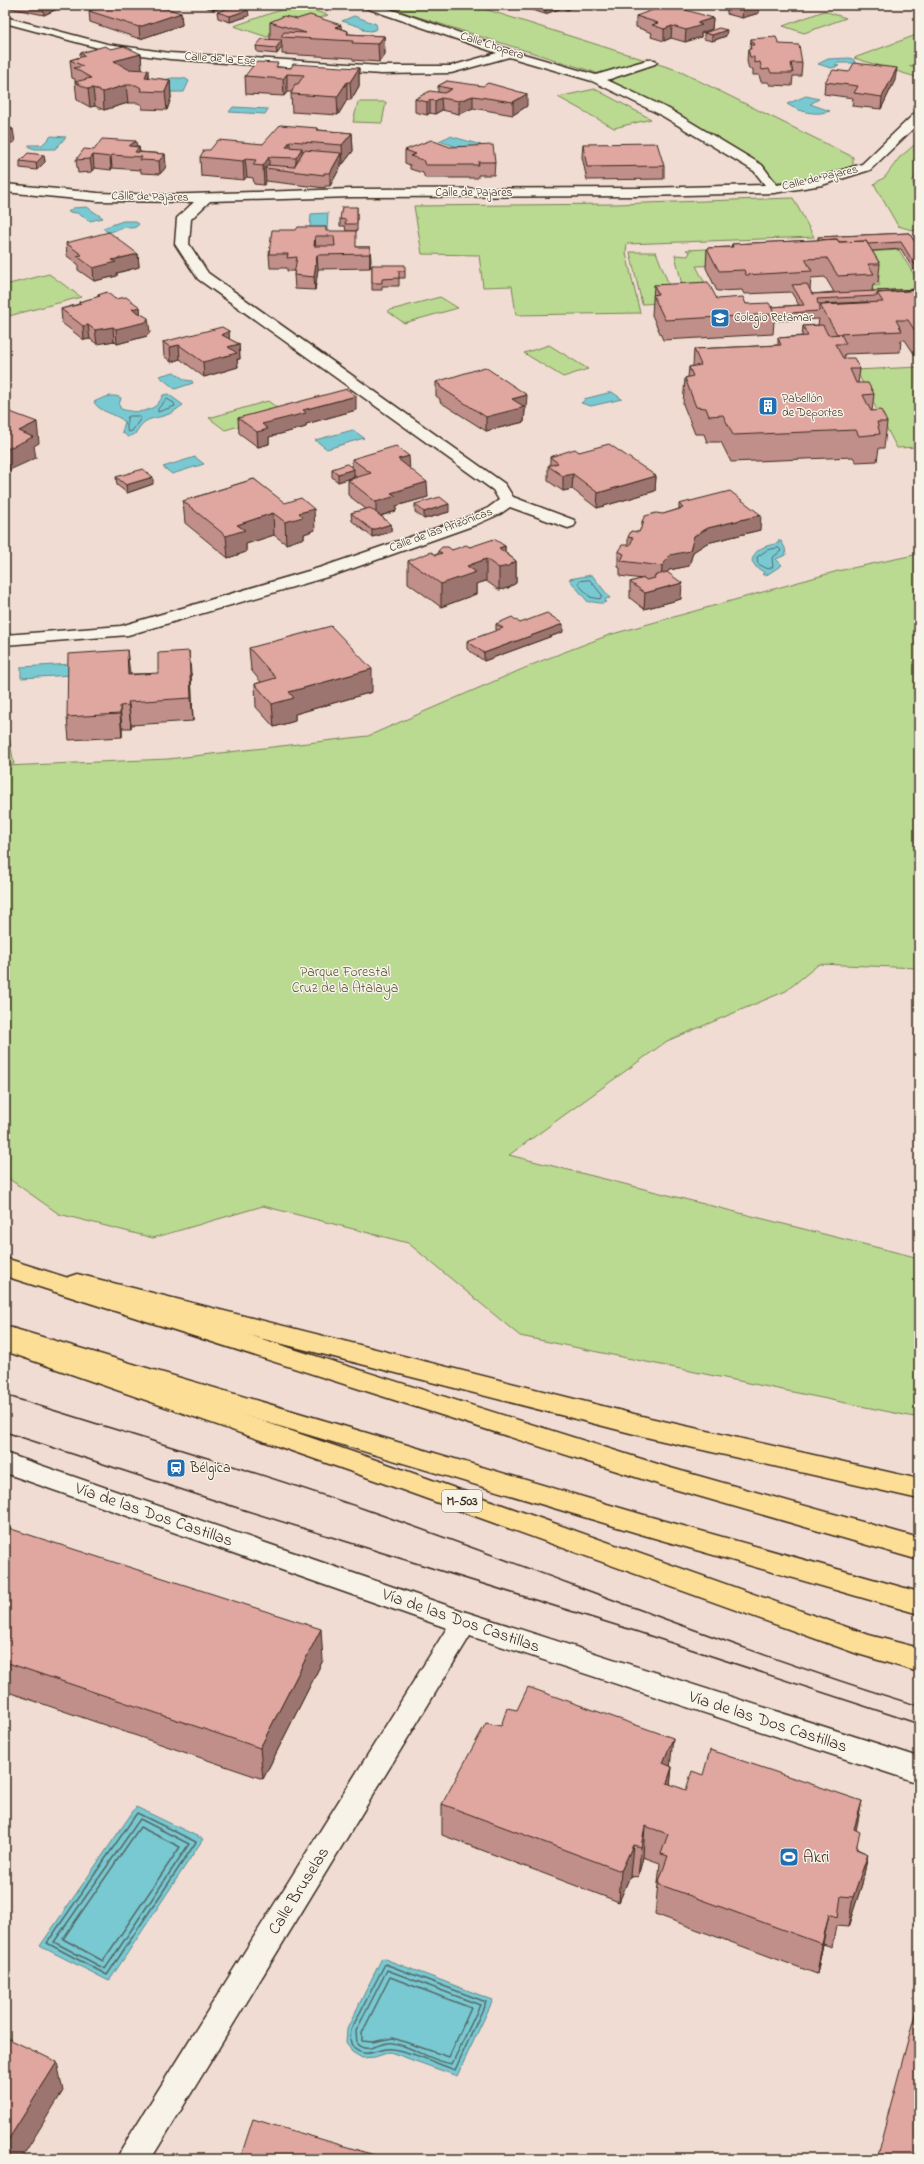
<svg xmlns="http://www.w3.org/2000/svg" width="924" height="2164" viewBox="0 0 924 2164" font-family="'Indie Flower',sans-serif">
<style>
.green{fill:#bad991;stroke:#7a8258}
.water{fill:#79c9d3;stroke:#60898b}
.lines{fill:none;stroke-linecap:round;stroke-linejoin:round}
.shore-far1{stroke:#546a66;stroke-width:1}
.shore{stroke:#546a66;stroke-width:1.5}
.pedestrian-casing{stroke:#3b2a1e;stroke-width:3}
.minor-casing{stroke:#3b2a1e;stroke-width:3}
.trunk-casing{stroke:#3b2a1e;stroke-width:3}
.motorway-casing{stroke:#3b2a1e;stroke-width:3}
.pedestrian{fill:#f7f3e8;fill-rule:evenodd}
.minor{fill:#f7f3e8;fill-rule:evenodd}
.trunk{fill:#fdde96;fill-rule:evenodd}
.motorway{fill:#fdde96;fill-rule:evenodd}
.tram{stroke:#3b2a1e;stroke-width:1.5}
.wall{fill:#c18f8a;stroke:#3b2a1e;fill-rule:evenodd}
.shaded-wall{fill:#9d7470;stroke:#3b2a1e}
.building{fill:#e0a6a0;stroke:#3b2a1e;fill-rule:evenodd}
.labels{text-anchor:middle;dominant-baseline:central;stroke-width:3;stroke-linejoin:round;paint-order:stroke}
.far-street-label{font-size:12px;fill:#3b2a1e;stroke:#f7f3e8}
.far-poi-label{font-size:12px;fill:#3b2a1e;stroke:#f7f3e8;text-anchor:start}
.shield{fill:#f7f3e8;stroke:#73665b;stroke-width:1}
.shield-label{font-size:13px;font-weight:bold;fill:#3b2a1e}
.park-label{font-size:14px;fill:#5b563b;stroke:#f7f3e8}
.poi-label{font-size:14px;fill:#3b2a1e;stroke:#f7f3e8;text-anchor:start}
.near-street-label{font-size:17px;fill:#3b2a1e;stroke:#f7f3e8}
.near-poi-label{font-size:17px;fill:#3b2a1e;stroke:#f7f3e8;text-anchor:start}
</style>
<rect width="100%" height="100%" fill="#f0dcd2"/>
<filter id="ink" filterUnits="userSpaceOnUse"><feTurbulence type="fractalNoise" baseFrequency=".025" numOctaves="2"/><feDisplacementMap in="SourceGraphic" scale="8" xChannelSelector="R" yChannelSelector="G"/><feConvolveMatrix kernelMatrix="1 2 1 2 8 2 1 2 1" color-interpolation-filters="sRGB"/></filter>
<g filter="url(#ink)">
<!-- green -->
<path class="green" d="M295,5L328,15L267,37L234,26Z
M380,5H472L677,70L853,157V166L803,181L779,183L760,166L675,114L594,72Z
M824,11L846,18L804,33L783,26Z
M919,34V64L909,66L919,70V78L854,58Z
M595,89L651,119L614,128L558,97Z
M358,102H386L382,123L353,122Z
M919,141V172L912,181L919,193V232L898,226L874,184L885,177L899,158Z
M793,198L814,237L627,244L626,253L640,313L516,315L512,286L483,287L479,255L422,254L414,206L615,204Z
M816,244L822,254L899,250L919,283V294L877,296L870,286L880,285L869,259L696,266L707,287L664,303L642,304L630,252H656L671,290L683,289L675,255L688,256L690,252L686,250Z
M49,274L81,297L5,317V285Z
M440,297L458,308L404,323L387,311Z
M549,345L588,369L563,377L524,353Z
M919,367V447L897,448L856,370Z
M268,401L284,413L225,430L209,418Z
M919,554V968L819,964L786,991L667,1041L509,1155L919,1258V1418L520,1336L408,1243L263,1206L153,1238L59,1214L5,1176V766L168,759L368,736L541,661L609,635L838,571Z
M5,715L14,764H5Z"/>
<!-- water -->
<path class="water" d="M354,16L376,24L377,29L371,31L363,30L364,28L342,21Z
M850,58L854,60L855,63H838L835,65L839,66L831,68L818,64L828,59Z
M172,78H184L189,81L184,92H166L164,80Z
M806,96L819,99L810,104L830,111C816,116 799,112 787,104Z
M233,107L268,109L265,114L229,112Z
M51,136L66,137L55,149H35L29,147V145H42Z
M450,136L481,145L464,149L439,141Z
M87,207L103,218L90,221L77,213L68,212L73,208Z
M328,213L327,230L310,228L311,214Z
M123,221H134L139,224C134,231 127,226 121,228C114,230 113,233 106,231L103,228Z
M174,372L185,380L192,381L193,383L175,389L159,376Z
M612,392L622,399L591,406L581,403L585,400L584,399Z
M168,394L183,405C178,408 174,412 169,414C151,421 146,415 135,434L128,437L122,432L125,422C116,413 100,413 94,402C102,398 113,393 121,398L119,405L121,409C137,414 156,413 163,395Z
M353,430L364,438L327,449L315,440Z
M195,457L204,464L172,474L163,467Z
M778,541H781L785,548L786,555L776,559L782,565L765,576L762,574L765,573L756,567L752,561C755,547 767,546 779,543Z
M592,575L610,598L605,599L606,602C600,605 595,601 588,602L569,579Z
M73,664V675L21,678V667Z
M136,1807L203,1839L109,1981L40,1946Z
M382,1958L493,2000L457,2076L390,2052L375,2057L362,2058L352,2052L346,2042L347,2029Z"/>
<g class="lines">
<!-- shore-far1 -->
<path class="shore-far1" d="M167,399L174,403L175,406L158,412V409Z
M130,416H139L141,418L132,431L129,432L127,430V418Z
M779,548L781,551L772,558L773,567L768,569L758,564L757,557L767,550Z
M590,580L602,595L600,599L590,597L578,584L580,581Z"/>
<!-- shore -->
<path class="shore" d="M137,1813L196,1842L107,1975L47,1943Z
M140,1819L189,1844L105,1969L54,1942Z
M140,1827L180,1847L103,1961L63,1939Z
M385,1964L486,2002L455,2070C435,2063 413,2052 393,2049C380,2046 369,2059 356,2050C349,2045 350,2037 351,2030Z
M387,1970L480,2005L452,2064C431,2061 414,2047 393,2043C380,2041 368,2055 357,2044L356,2031Z
M390,1977L471,2008L449,2057L393,2038L372,2042L362,2041V2033Z"/>
<!-- pedestrian casing -->
<g class="pedestrian-casing">
<path id="pedestrian" d="M464,1612L473,1615L477,1623L473,1631L151,2159H117L122,2148L455,1615Z"/>
</g>
<!-- minor casing -->
<g class="minor-casing">
<path id="minor" d="M361,5H378L513,51L596,75L647,60H655L657,62L655,64L607,80L669,109L762,165L777,185L820,177L862,164L915,113L919,112V123L870,170L822,185L774,193L643,196L352,197L210,201L191,219L189,244L208,273L505,484L513,497L574,520L576,523L574,526L568,528L510,507L500,514L475,525L334,575L128,635L5,645V635L121,626L322,567L463,519L488,508L499,500L493,490L198,279L175,244L177,218L194,202L98,201L5,192V184L98,193L161,195L352,189L643,188L765,185L754,171L661,115L592,81L509,57L451,73L381,74L170,59L106,50L5,23V17L107,44L170,53L381,66H451L497,53L363,7Z
M5,1453L466,1612L919,1757V1783L464,1634L5,1473Z"/>
</g>
<!-- trunk casing -->
<g class="trunk-casing">
<path id="trunk" d="M77,1274L650,1418L919,1479V1499L650,1438L68,1289L65,1283L68,1277Z
M5,1333L373,1459L869,1635L919,1648V1672L858,1654L355,1473L5,1351Z"/>
</g>
<!-- motorway casing -->
<g class="motorway-casing">
<path id="motorway" d="M5,1258L667,1467L919,1538V1560L667,1487L5,1276Z
M5,1326L644,1515L919,1592V1614L644,1535L5,1344Z"/>
</g>
<!-- pedestrian -->
<use href="#pedestrian" class="pedestrian"/>
<!-- minor -->
<use href="#minor" class="minor"/>
<!-- trunk -->
<use href="#trunk" class="trunk"/>
<!-- motorway -->
<use href="#motorway" class="motorway"/>
<!-- tram -->
<path class="tram" d="M5,1395C127,1434 250,1469 370,1511C554,1575 733,1649 919,1706
M5,1432L241,1509L635,1631L919,1724"/>
</g>
<!-- wall -->
<path class="wall" d="M5,5H66L44,15L5,7Z
M199,5H229L214,10Z
M522,5H579L567,10L562,8L545,14L522,7Z
M725,5H759V13L742,18L727,14V9L724,8Z
M89,11L181,13L182,25L140,39L90,22Z
M217,12L249,16L230,22L218,18Z
M636,16L713,18L712,29L701,33V37L685,42L671,38L664,41L651,37L652,33L636,27Z
M270,22L341,29L348,31V34L384,36L385,54L379,62L353,60V58L282,54V47L277,54L257,52L256,46L273,40L270,39Z
M704,33L726,36L712,41L704,39Z
M751,39L779,44L802,63L801,76H793L792,86L770,85L768,82H761L759,75H753V69H749L747,61L748,49H750Z
M111,49L141,54L142,70L148,78L170,80L171,98L167,110L142,109V105L138,103H128L104,110L95,106L90,107L77,100L75,82V79L72,78L70,60L80,57V53Z
M278,67L291,68H359V86L351,100H347L338,115L292,112L291,94L292,92H287L284,96L246,94L245,76Z
M895,80L881,109L852,106L853,98L824,94L825,82Z
M447,81L527,106L513,115L473,108L459,114L442,110L435,114L430,113L427,115L415,112V99L438,92V86Z
M919,85V93H916V87Z
M318,128V130L352,133L353,151L343,164H341V166L330,186H325V188L266,181L264,185L254,184L253,178L247,177L244,180L201,176L200,157L210,150L263,144Z
M583,144L664,166V179L587,180L582,157Z
M136,147H139L140,152L165,154L166,167L160,174L141,173V170L112,168L111,170L94,168L92,172L78,173L76,160L94,150Z
M405,150L495,162L494,175H478V178H425L423,173L410,169V165L405,163Z
M44,155L45,162L37,170L20,168V161Z
M357,207V231H346L345,226H340V219Z
M326,231L356,247H370V268L318,269L315,290L295,289L294,275L295,271H287V268H270L269,254Z
M909,233L919,248V279L901,249L872,251L880,264L878,283L873,284L872,291L919,289V361L905,340H901L900,352L845,354L844,358L860,369L858,383L874,394L872,411L887,422L884,448H879L877,461L856,462L853,457L731,462L721,442H707L704,434H695L683,404L685,378L688,377L689,367L693,366L694,349L778,345V338L802,336L803,326L818,325L819,319L774,321L773,334L663,340L652,315L654,285L717,299L746,304L771,307L799,305L791,292L744,294L742,290L717,291L706,268L707,248L731,247L732,244L818,240V237ZM825,277L834,292L812,294L810,290L811,278Z
M66,243L138,254L139,267L117,273V276L94,281L78,270V264L67,256Z
M372,265L405,271V278H399V286H382V290H372Z
M98,295L115,299L140,307V314L150,332L147,336L117,344L114,341L97,344L90,339L84,340L62,323L61,309L79,304V302L98,297Z
M229,331V339L239,344L240,359H237L238,367L204,377L180,359L171,362L164,356L163,342Z
M436,382L526,409L525,410L524,422L486,431L440,402V399L436,396Z
M356,410L306,424V427L269,437V444L258,447L239,433L238,418Z
M579,452L656,476L655,491L597,508L572,489L563,491L548,481V466H550V457Z
M352,459L410,468L428,497L396,506V511L381,516L391,524V532L372,537L352,521L351,513L366,509L348,495V480L357,477L354,475V477L338,482L332,477V469L352,468Z
M116,477L153,484L127,493L117,485Z
M254,479L315,530L304,534V538L286,544L274,535L246,544V552L228,558L185,523L183,501Z
M415,504L449,512L424,519L415,512Z
M679,504L760,530L707,543L693,552L689,566L669,570L667,572L681,599L644,609L630,598V582L642,579L620,576V568L618,567V551L628,545V537L639,532L642,526V521L679,509Z
M505,546V552L516,561V583L508,588L499,590L486,581L476,584V594L441,607L408,583V561L436,555L438,554V551L452,550L470,547Z
M520,623L563,632L484,661L467,649V641L496,631V624Z
M249,648L372,692L295,714V721L274,727L256,707L255,684L261,682L251,670Z
M191,673L193,721L131,725V728H122V737L69,740L67,717L130,674Z
M5,1527L323,1660L263,1779L5,1691Z
M670,1766L672,1767L670,1785L686,1790L856,1830L857,1849L868,1854L862,1884L848,1927L836,1926L832,1947L823,1944L817,1974L655,1914L660,1863L643,1857L638,1877L630,1876L619,1902L442,1835V1804Z"/>
<!-- shaded-wall -->
<path class="shaded-wall" d="M43,5H66L44,15Z
M214,5H229L214,10Z
M546,5H562V8L545,14Z
M567,5H579L567,10Z
M744,5H759V13L742,18L743,7Z
M248,10L249,16L230,22V16Z
M181,13L182,25L140,39L139,27Z
M713,18L712,29L701,33V37L685,42L686,30L697,23Z
M341,25L342,40L335,27Z
M672,26L671,38L664,41V29Z
M727,30L726,36L712,41V35Z
M384,36L385,54L379,62L378,44Z
M281,41L282,47L277,54L276,48Z
M141,54L142,72L116,79L114,61Z
M359,68V86L351,100L350,82Z
M897,68L895,80L881,109L882,97Z
M148,70L149,88L145,77Z
M287,74V92L284,96L283,79Z
M170,80L171,98L167,110L165,92Z
M347,82V100L338,115L337,97Z
M126,85L128,103L104,110L103,92Z
M93,88L95,106L90,107L88,89Z
M527,94V106L513,115V102Z
M473,96V108L459,114V101Z
M441,98L442,110L435,114V101Z
M430,100V113L427,115V102Z
M13,129L15,142L5,145V132Z
M352,133L353,151L343,164L342,145Z
M136,141L137,150L139,147L140,157L129,146Z
M290,141V158L286,147Z
M302,148L303,167L296,172V158Z
M341,153V166L330,186V173Z
M165,154L166,167L160,174L159,161Z
M44,155L45,162L37,170L36,163Z
M93,155L94,168L92,172L90,159Z
M111,155L112,168L111,170L110,157Z
M269,157V169L265,168L266,181L264,185L263,166Z
M245,159L247,177L244,180L243,161Z
M315,236L316,249L314,246Z
M370,247L371,261L370,268Z
M138,254L139,267L117,273V276L94,281L93,268L112,260Z
M317,255L318,269L315,290L314,277Z
M140,307L141,321L132,309Z
M148,318L150,332L147,336L117,344L116,329Z
M88,325L90,339L84,340L83,326Z
M113,327L114,341L97,344L95,330Z
M229,331L230,345L222,335Z
M239,344L240,359H237L238,367L204,377L203,362L228,347Z
M179,345L180,359L171,362L170,347Z
M527,395L526,409L525,410L524,422L486,431V417L512,399Z
M356,396V410L306,424V427L269,437V444L258,447L257,432L262,424L303,410Z
M37,422L39,443L34,446L36,458L5,472V450L19,431Z
M409,456L410,471L398,459Z
M354,469V477L338,482V474Z
M573,474L572,489L563,491V476Z
M656,476L655,491L597,508L598,493Z
M153,477V484L127,493L126,485Z
M427,482L428,497L396,506V511L376,517V502L391,493Z
M449,504V512L424,519V512Z
M314,509L315,530L304,534V538L286,544L285,522L299,513Z
M273,513L274,535L246,544V552L228,558L226,536L237,525Z
M761,515L760,530L707,543L693,552L689,566L669,570L661,582L662,566L670,555L694,536L708,528Z
M391,524V532L372,537V530Z
M505,546V567L516,561V583L508,588L499,590V548Z
M486,559V581L476,584V594L441,607V584L467,566Z
M682,583L681,599L644,609L645,593Z
M563,624V632L484,661V653Z
M127,650L130,673V697L128,675Z
M189,651L191,673L193,721L191,698Z
M372,669V692L295,714V721L274,727L272,704L289,692Z
M128,702L131,725V728L129,705Z
M120,706L122,728V737L120,714Z
M321,1629L323,1660L263,1779L260,1748Z
M673,1738L670,1769L663,1763Z
M672,1767L669,1797L667,1783Z
M862,1801L856,1831L854,1829Z
M645,1826L643,1857L638,1877L641,1847Z
M633,1845L630,1876L619,1902L621,1871Z
M868,1854L862,1884L848,1927L853,1897Z
M829,1914L817,1974L822,1944Z
M57,2062L63,2091L21,2159H5V2145Z"/>
<!-- building -->
<path class="building" d="M106,5H156L181,13L139,27L89,11Z
M667,5H669L713,18L697,23L702,25L686,30L672,26L664,29L652,25L658,23L636,16Z
M738,5H747L743,7Z
M235,6L248,10L230,16L217,12Z
M310,15L341,25L335,27L348,31L347,34L384,36L378,44L352,43L353,41L281,37L284,32L306,33L270,22L284,16L297,19Z
M719,28L727,30L712,35L704,33Z
M776,37L779,44L799,45L802,63H791L793,73H771L769,69L762,70L760,62L754,63V57H750L748,49H751L750,45H754L751,39Z
M262,39L282,40L276,48L256,46Z
M105,46L111,49L124,46L141,54L114,61L128,69L148,70L145,77L170,80L165,92L140,91L141,88L136,85H126L103,92L93,88L88,89L75,82L91,78L74,68L83,66L70,60L85,56L80,53Z
M256,62L278,63L276,67L291,68L293,64L359,68L350,82H347L337,97L291,94L295,84H298L304,75L287,74L283,79L245,76Z
M854,63L897,68L882,97L854,93L858,86L825,82L833,70L849,72Z
M447,81L483,86L488,83L527,94L513,102L473,96L459,101L441,98L435,101L430,100L427,102L415,99L430,91L444,93L452,89L438,86Z
M5,125L13,129L5,132Z
M280,125L318,128L317,130L352,133L342,145L290,141L286,147L302,148L296,158L269,157L263,166L253,165L256,160L245,159L243,161L200,157L204,150H210L218,140L263,144Z
M102,139L136,141L129,146L139,147L135,152L165,154L159,161L140,160L142,157L111,155L110,157L93,155L90,159L76,160L84,149L94,150Z
M431,140L450,147L493,145L495,162H478L479,165H425L423,160L410,156L416,154L405,150Z
M657,143L664,166L587,167L583,144Z
M304,150L341,153L330,173H324V175L265,168L267,165L294,167Z
M28,153L44,155L36,163L20,161Z
M342,207H357V224H345L346,220L340,219Z
M298,227H326V231H356V247H370V254L317,255L314,277L294,275L297,257L287,258L288,254H269L272,230H296ZM315,236H334L335,246H314Z
M109,232L138,254L112,260L116,262L93,268L77,256L82,255L66,243Z
M909,233L919,248V271L901,242L868,244L866,241L839,242L837,239L820,240L818,237Z
M837,239L839,242L866,241L880,264H868L874,274L838,276L827,258L805,259L812,271L746,275L744,270L719,271L707,248L733,247L732,244Z
M372,265H405V271H399V278L382,279V283H372Z
M708,282L717,299L743,297L746,304L769,303L775,314L665,320L653,295L658,294L654,285Z
M807,284L812,294L919,289V290L877,293V296L817,299L818,304L868,302L820,305L819,311L775,314L771,307L804,305L792,285Z
M919,290V337L908,320H896L902,331L837,334L820,305L883,302L877,293Z
M107,292L115,299L126,297L140,307L132,309L148,318L146,322L116,329L113,327L95,330L88,325L83,326L61,309L81,304L79,302L100,296L98,295Z
M823,325L828,335L841,334L846,344H835L843,358H854L860,369H850L856,383H868L874,394L863,395L871,411L881,410L887,422H877L880,434L859,436L856,430L733,435L723,415L709,416L706,408L696,407L685,378L693,376L689,367L701,365L694,349L781,345L778,338L808,336L803,326Z
M222,327L229,331L222,335L239,344L228,347L237,353L203,362L179,345L170,347L163,342Z
M485,367L527,395L512,399L525,407L486,417L440,387V385L436,382Z
M347,389L356,396L303,410L306,413L262,424L268,429L257,432L238,418Z
M5,410L37,422L19,431L33,437L5,450Z
M609,444L656,476L598,493L573,474L563,476L548,466L558,463L550,457L575,449L579,452Z
M396,446L409,456L398,459L427,482L391,493L396,496L376,502L348,480L371,473L352,459Z
M347,464L354,469L338,474L332,469Z
M143,469L153,477L126,485L116,477Z
M254,479L285,503L301,498L314,509L299,513L303,517L285,522L273,513L237,525L245,530L226,536L183,501Z
M730,491L761,515L708,528L694,536L690,551L670,555L662,566L621,561L624,554L618,551L622,545H630L633,538L628,537L631,531L639,532L644,522L642,521L645,516L656,513L663,514L683,508L679,504Z
M440,497L449,504L424,512L415,504Z
M370,508L391,524L372,530L351,513Z
M494,539L505,546L499,548L516,561L508,566L499,568L486,559L467,566L476,572L441,584L408,561L431,552L436,555L442,553L438,551L442,547H448L452,550L466,545L470,547Z
M667,572L682,583L645,593L630,582L644,578L646,580L655,578L654,576Z
M547,613L563,624L484,653L467,641L503,628L496,624L512,617L520,623Z
M331,626L372,669L289,692L294,698L272,704L255,684L276,678L249,648Z
M127,650L128,675L158,673V653L189,651L191,698L128,702L129,705L120,706V714L67,717L68,654Z
M5,1527L321,1629L260,1748L5,1662Z
M528,1687L673,1738L663,1763L672,1767L667,1783L686,1790L692,1771L703,1775L710,1750L862,1801L854,1829L860,1832L856,1849L868,1854L853,1897L841,1896L838,1917L829,1914L822,1944L658,1884L668,1856L661,1854L668,1834L645,1826L641,1847L633,1845L621,1871L442,1804L486,1723L501,1726L507,1708L517,1710Z
M919,1999V2159H876Z
M5,2037L57,2062L5,2145Z
M253,2119L388,2159H240Z"/>
</g>
<!-- icons -->
<defs>
<g id="school-square" transform="scale(1)"><rect x="-9" y="-9" width="18" height="18" rx="4" fill="#1f6fb2" stroke="#f7f3e8"/><path d="M0-5L7-2L0 1L-7-2ZM-4 1L0 2.5L4 1V4Q0 6-4 4Z" fill="#fff"/></g>
<g id="building-square" transform="scale(1)"><rect x="-9" y="-9" width="18" height="18" rx="4" fill="#1f6fb2" stroke="#f7f3e8"/><path d="M-4-6H4V6H1V3H-1V6H-4ZM-2.5-4.3h1.7v1.8h-1.7ZM.8-4.3h1.7v1.8H.8ZM-2.5-1h1.7V.8h-1.7ZM.8-1h1.7V.8H.8Z" fill="#fff"/></g>
<g id="station-square" transform="scale(1)"><rect x="-9" y="-9" width="18" height="18" rx="4" fill="#1f6fb2" stroke="#f7f3e8"/><path d="M-3-6H3Q5-6 5-4V2Q5 4 3 4L4.5 6H3L1.5 4h-3L-3 6H-4.5L-3 4Q-5 4-5 2V-4Q-5-6-3-6ZM-3.5-4v3h7v-3ZM-3.5 1v1.5H-2V1ZM2 1v1.5H3.5V1Z" fill="#fff"/></g>
<g id="stadium-square" transform="scale(1)"><rect x="-9" y="-9" width="18" height="18" rx="4" fill="#1f6fb2" stroke="#f7f3e8"/><path d="M0-5a6.5 5 0 1 0 0 10a6.5 5 0 1 0 0-10ZM-3.5-1.8h7v3.6h-7Z" fill="#fff"/></g>
</defs>
<g fill-rule="evenodd">
<use href="#school-square" x="720" y="318"/>
<use href="#building-square" x="768" y="406"/>
<use href="#station-square" x="176" y="1468"/>
<use href="#stadium-square" x="789" y="1857"/>
</g>
<g class="labels">
<!-- far-street labels -->
<g class="far-street-label">
<text transform="translate(492 46) rotate(18)">Calle Chopera</text>
<text transform="translate(220 59) rotate(4)">Calle de la Ese</text>
<text transform="translate(820 178) rotate(-13)">Calle de Pajares</text>
<text x="474" y="193">Calle de Pajares</text>
<text transform="translate(150 197) rotate(1)">Calle de Pajares</text>
<text transform="translate(441 530) rotate(-20)">Calle de las Arizónicas</text>
</g>
<!-- far-poi labels -->
<g class="far-poi-label">
<text x="734" y="318">Colegio Retamar</text>
<text x="782" y="399">Pabellón<tspan x="782" dy="14">de Deportes</tspan></text>
</g>
<!-- shield labels -->
<rect class="shield" x="442" y="1490" width="40" height="22" rx="3"/>
<g class="shield-label">
<text x="462" y="1501">M-503</text>
</g>
<!-- park labels -->
<g class="park-label">
<text x="345" y="972">Parque Forestal<tspan x="345" dy="16">Cruz de la Atalaya</tspan></text>
</g>
<!-- poi labels -->
<g class="poi-label">
<text x="190" y="1468">Bélgica</text>
</g>
<!-- near-street labels -->
<g class="near-street-label">
<text transform="translate(154 1515) rotate(19)">Vía de las Dos Castillas</text>
<text transform="translate(461 1621) rotate(19)">Vía de las Dos Castillas</text>
<text transform="translate(768 1722) rotate(18)">Vía de las Dos Castillas</text>
<text transform="translate(299 1891) rotate(-58)">Calle Bruselas</text>
</g>
<!-- near-poi labels -->
<g class="near-poi-label">
<text x="803" y="1857">Akri</text>
</g>
</g>
<!-- margin -->
<rect width="924" height="2164" fill="none" stroke="#f7f3e8" stroke-width="20"/>
<rect x="10" y="10" width="904" height="2144" fill="none" stroke="#3b2a1e" stroke-width="1.5" filter="url(#ink)"/>
</svg>
